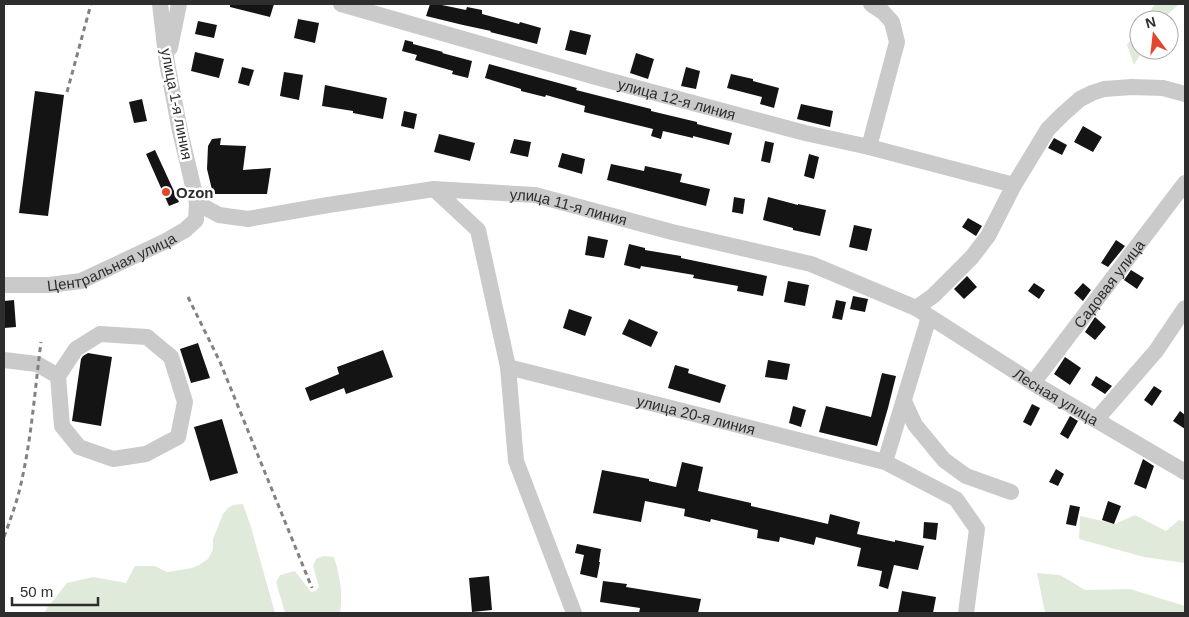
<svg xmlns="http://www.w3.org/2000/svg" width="1189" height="617" viewBox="0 0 1189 617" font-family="Helvetica,sans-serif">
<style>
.green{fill:#e0eada}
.building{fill:#141414}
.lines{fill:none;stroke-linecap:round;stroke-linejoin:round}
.minor{stroke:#cacaca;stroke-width:16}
.rail{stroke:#828282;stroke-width:3;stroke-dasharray:5 4;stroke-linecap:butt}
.poi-dot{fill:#e24631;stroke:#fff;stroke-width:2}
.labels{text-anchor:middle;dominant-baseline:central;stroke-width:5;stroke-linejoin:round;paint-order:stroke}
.street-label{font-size:15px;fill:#2d2d2d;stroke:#fff}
.poi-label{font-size:15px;font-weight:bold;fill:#2d2d2d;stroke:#fff;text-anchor:start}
</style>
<rect width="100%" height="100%" fill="#fff"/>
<!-- green -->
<path class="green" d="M1155,4H1179L1162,20H1144Z
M1139,27V50H1143L1134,65L1127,45Z
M243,504L250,524L275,613H44L47,608L67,583L93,577L126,583L135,566H155L167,572L192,568L199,565L208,559L213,549V539L223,514L228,508L233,505Z
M1135,515L1166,531L1179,520L1185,522V563L1144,557L1079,539L1080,516L1115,524Z
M323,556L334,557C340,577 343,592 340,613H285L276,582L280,575L295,571L311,592L316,591L319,587L313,566L316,559Z
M1037,573L1060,575L1085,590L1130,589L1185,606V613H1045Z"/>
<!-- building -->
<path class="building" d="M230,4H274L270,17L230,7Z
M430,4H437L466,10L467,7L482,10V14L519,24L520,22L541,28L537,44L490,32L491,31L463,25L426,16Z
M298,19L319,23L315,43L294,38Z
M198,21L217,25L214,38L195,34Z
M570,30L591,35L586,55L565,50Z
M405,40L413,42V44L443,52L442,53L472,61L468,78L452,74L453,71L415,60L417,55L402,51Z
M195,52L224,59L219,78L191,71Z
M636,53L654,59L648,79L630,73Z
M489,64L577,88L576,90L651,109V111L697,122V124L732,133L729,145L693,136V138L663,131L661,139L651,136L653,129L584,112L585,106L546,95L545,97L521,91V89L485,78Z
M242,67L254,70L249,86L238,83Z
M686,67L700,71L696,89L681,86Z
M284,72L303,75L299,100L280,96Z
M731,74L753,79V81L779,88L774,108L760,104L762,97L727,88Z
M325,85L387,98L383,119L353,113V111L322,106Z
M35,91L64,95L48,216L19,213Z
M142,99L147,121L134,123L129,102Z
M801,104L833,111L830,127L797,119Z
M404,111L417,114L414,129L401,126Z
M1083,126L1102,137L1093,152L1074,142Z
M439,134L475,143L470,161L434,152Z
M221,138L220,145L246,146L243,170L271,168L267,194H213L207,169L208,146L212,139Z
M1054,138L1067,145L1062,155L1048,148Z
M514,139L531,142L528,157L510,153Z
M765,141L774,143L770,163L761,161Z
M155,150L179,202L169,206L146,154Z
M562,153L585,159L582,174L558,167Z
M809,154L819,157L814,179L804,176Z
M611,164L644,171L645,166L682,174L680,182L710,189L706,206L607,180Z
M734,197L745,199L743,214L732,212Z
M768,197L798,205V204L826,210L820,236L793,230V228L763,220Z
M968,218L982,226L976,236L962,227Z
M854,225L872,229L867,251L849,247Z
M588,236L608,240L604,258L585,255Z
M1116,240L1125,246L1108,267L1101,263Z
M629,244L645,248V250L681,256V258L767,276L763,296L737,291L738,286L693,278L694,275L641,266L640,269L624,265Z
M1131,270L1144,278L1137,289L1124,280Z
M967,276L977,287L964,299L954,289Z
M788,281L809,285L805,306L784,302Z
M1034,283L1045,290L1039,299L1028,291Z
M1083,283L1091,290L1083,301L1074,293Z
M853,296L868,299L865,312L850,309Z
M14,300L16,327L4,328V301Z
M836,300L846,302L842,320L832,318Z
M569,309L592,317L585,336L563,328Z
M1095,317L1106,327L1095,340L1085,332Z
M629,319L658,332L651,347L622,334Z
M198,343L210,378L191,383L180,349Z
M383,350L393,377L346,394L344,388L310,401L305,388L339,374L337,367Z
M88,353L112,357L101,426L72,421L81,359L83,356Z
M1065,357L1081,368L1070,385L1054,374Z
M768,360L790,364L787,380L765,377Z
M675,365L689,369L688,373L726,385L720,403L668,388Z
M882,373L896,376L888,408L877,446L819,432L826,406L871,417Z
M1096,376L1112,386L1105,394L1091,385Z
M1154,386L1162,391L1152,406L1144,400Z
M1032,404L1040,408L1031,426L1023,422Z
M793,406L806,410L801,427L789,423Z
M1180,411L1185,415V429L1173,421Z
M1070,416L1078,421L1068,439L1060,434Z
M222,419L238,473L210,481L194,427Z
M1143,459L1154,466L1146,489L1134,484Z
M682,462L703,467L698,491L751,503V506L828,524L830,514L860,522L857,534L895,542V540L924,546L918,570L894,565L888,589L879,586L882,571L857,566L861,548L816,537L814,545L780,537L779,542L757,538L758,530L711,519L710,522L684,516L685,509L645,501L641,522L593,513L602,470L649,479V481L676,487Z
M1056,469L1064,474L1058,486L1049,482Z
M1108,501L1121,506L1114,524L1102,520Z
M1070,505L1080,507L1076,526L1066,524Z
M924,522L938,523L936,540L923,538Z
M577,544L601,549L599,562H600L597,578L580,574L584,555L575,553Z
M489,576L492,610L472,612L469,578Z
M603,581L627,584L626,587L701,599L698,613H639L640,608L600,602Z
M902,591L936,597L933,613H898Z"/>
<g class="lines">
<!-- minor -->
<g class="minor">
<path id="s1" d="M341,4L596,77L805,133L869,147L1014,185"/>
<path d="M170,48L179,4"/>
<path d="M869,147L897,42L892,22L883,12L871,4"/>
<path d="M434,189L478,230L508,367L516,461L574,613"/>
<path id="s2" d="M197,203L219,215L248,219L328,205L434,189L535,195L672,232L811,264L916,308L1038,386L1185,472"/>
<path id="s3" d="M4,285H49L81,281L166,241L185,230L196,220L197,203L180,131L167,63L160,4"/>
<path d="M916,308L933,296L972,257L988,236L1014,185L1048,129L1062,115L1080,99L1092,93L1104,89L1132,87L1163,88L1185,94"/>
<path d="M929,317L885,462L956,499L977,529L966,613"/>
<path d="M100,334L147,337L171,357L185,402L178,437L146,454L113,459L79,447L62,426L58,376L76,349Z"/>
<path d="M4,360L37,364L58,376"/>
<path id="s4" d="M508,367L885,462"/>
<path id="s5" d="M1033,383L1185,183"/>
<path d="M904,401L915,425L944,460L966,476L1011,492"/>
<path d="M1096,420L1156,351L1185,308"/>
</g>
<!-- rail -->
<path class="rail" d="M67,92L91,4
M188,297L220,362L312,588
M4,537C11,518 18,499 22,479C32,434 35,388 41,342"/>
</g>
<!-- markers -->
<circle class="poi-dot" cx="166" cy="192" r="5"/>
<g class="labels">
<!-- street labels -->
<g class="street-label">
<text stroke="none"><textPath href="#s1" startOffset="349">улица 12-я линия</textPath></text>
<text transform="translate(177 104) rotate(79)">улица 1-я линия</text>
<text stroke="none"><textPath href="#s2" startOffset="379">улица 11-я линия</textPath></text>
<text stroke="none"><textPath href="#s3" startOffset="112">Центральная улица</textPath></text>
<text stroke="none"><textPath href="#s5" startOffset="125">Садовая улица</textPath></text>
<text stroke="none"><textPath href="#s2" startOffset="908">Лесная улица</textPath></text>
<text stroke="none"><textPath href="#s4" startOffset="194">улица 20-я линия</textPath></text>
</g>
<!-- poi labels -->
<g class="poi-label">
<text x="176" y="192">Ozon</text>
</g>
</g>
<!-- border -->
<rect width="1189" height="617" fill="none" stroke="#2d2d2d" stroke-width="10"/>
<!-- north arrow -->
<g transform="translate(1154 35) rotate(345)"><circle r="24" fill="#ffffff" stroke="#ababab"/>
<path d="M0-4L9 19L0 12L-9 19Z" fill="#e24631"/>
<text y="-8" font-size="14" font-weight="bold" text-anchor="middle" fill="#2d2d2d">N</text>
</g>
<!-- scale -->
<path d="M12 597v8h86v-8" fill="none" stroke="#2d2d2d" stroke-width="2.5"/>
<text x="20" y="597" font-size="15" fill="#2d2d2d" stroke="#ffffff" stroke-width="4" paint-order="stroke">50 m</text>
</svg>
